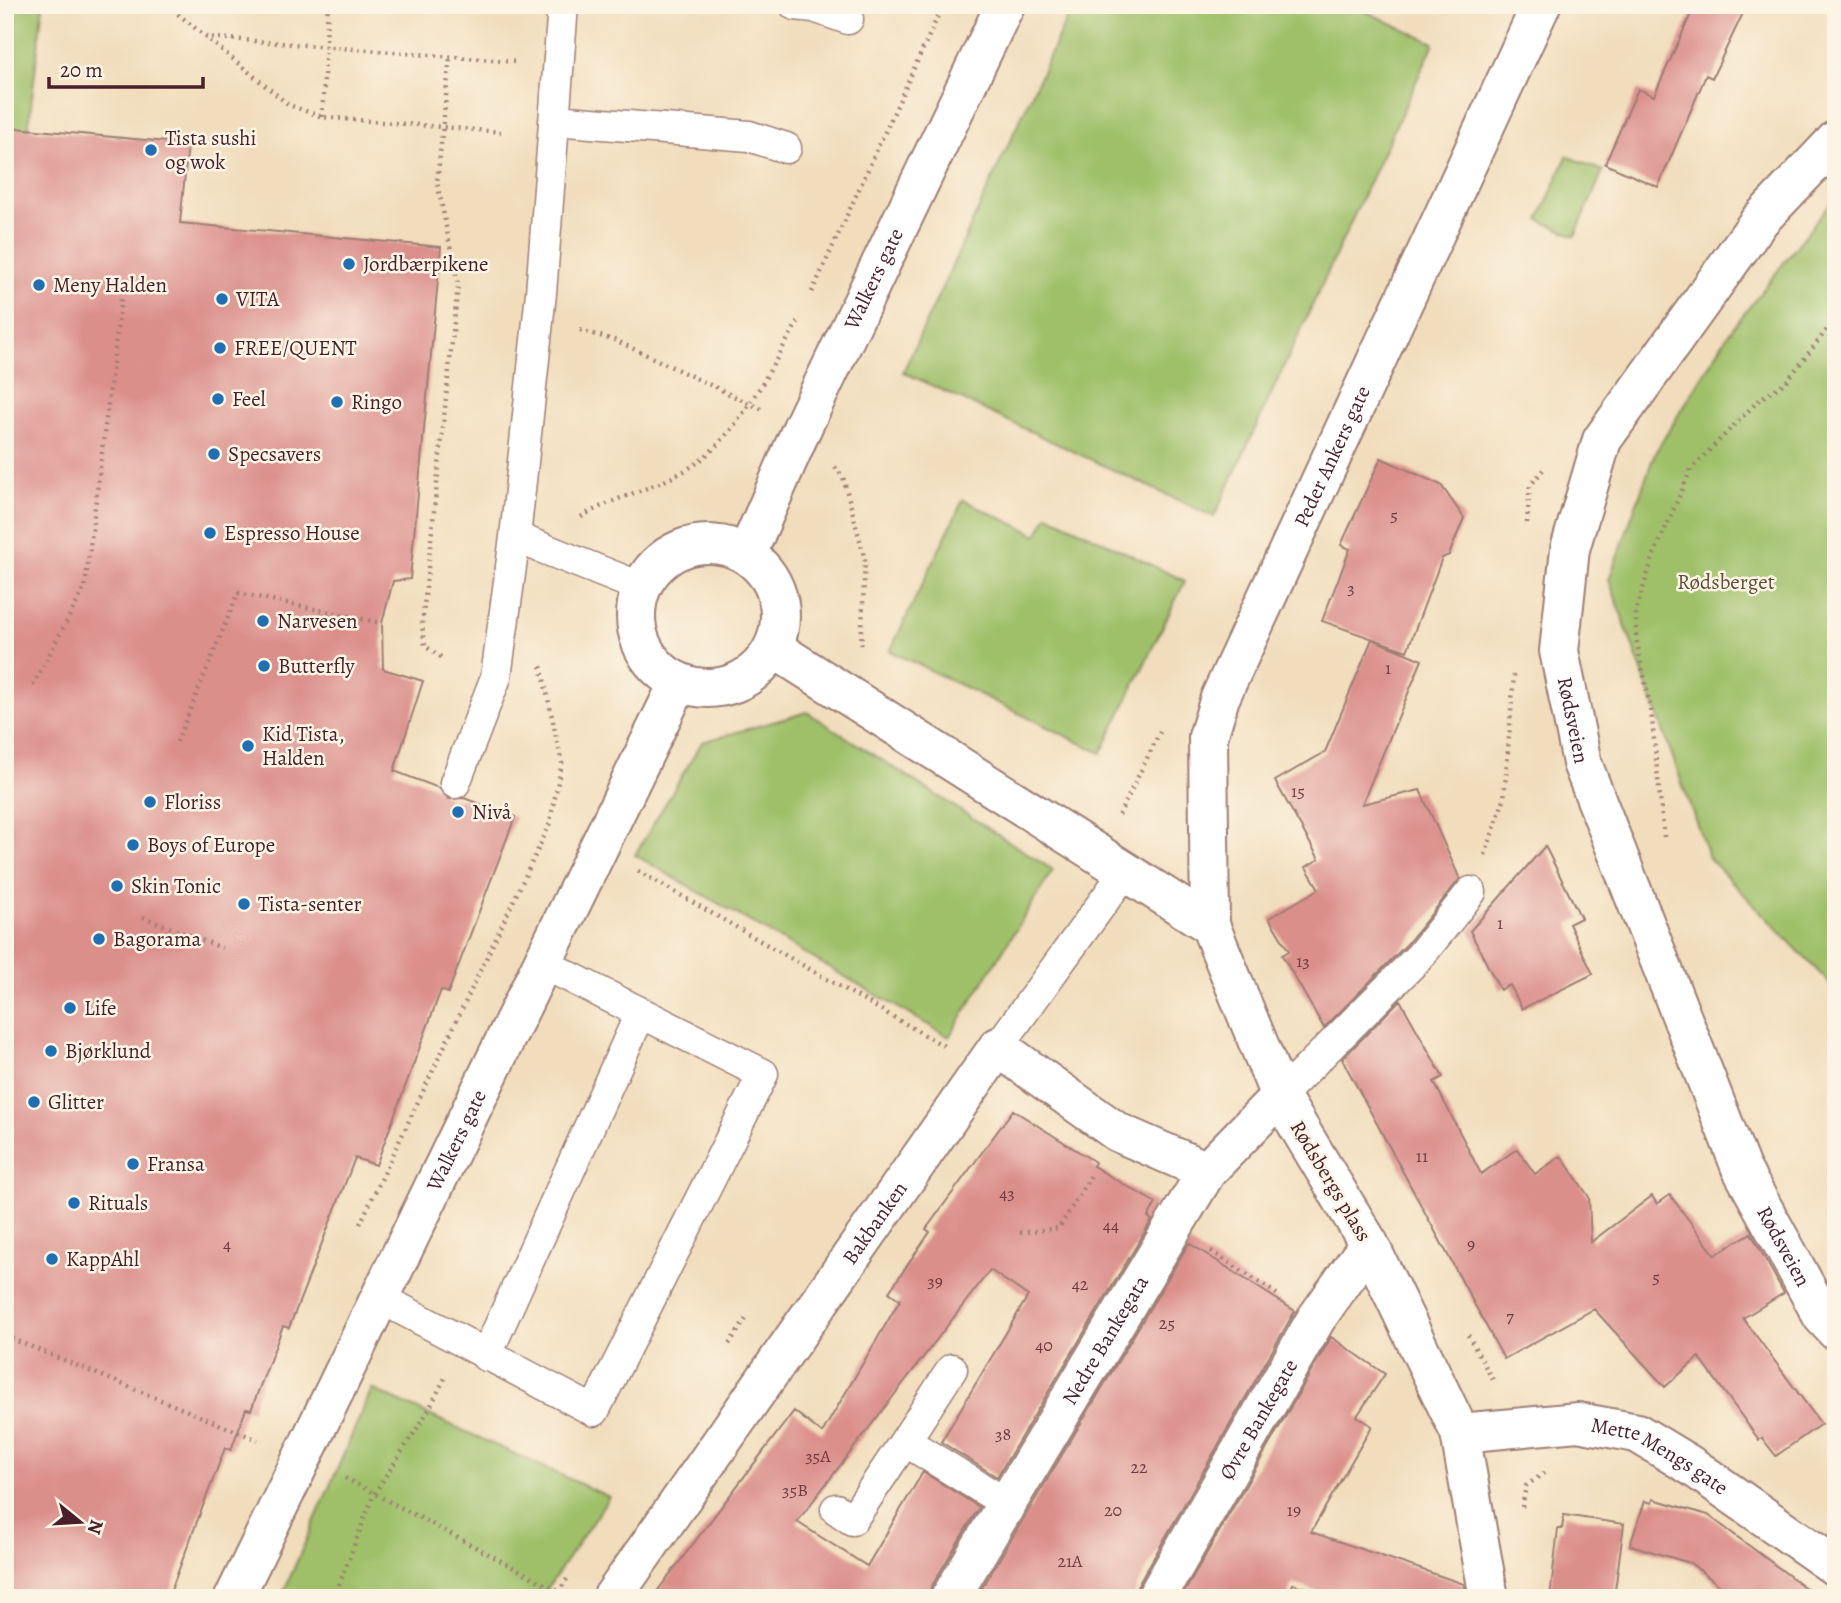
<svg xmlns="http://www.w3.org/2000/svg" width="1841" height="1603" viewBox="0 0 1841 1603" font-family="Alegreya,serif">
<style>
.green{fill:#9fc069;stroke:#74704a;stroke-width:2}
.building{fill:#db8f8b}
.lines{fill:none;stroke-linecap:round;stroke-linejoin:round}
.service-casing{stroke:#9e7e74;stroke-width:33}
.minor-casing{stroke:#9e7e74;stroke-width:42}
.tertiary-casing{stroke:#9e7e74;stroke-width:42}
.path{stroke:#9e7e74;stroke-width:4.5;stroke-dasharray:2 5;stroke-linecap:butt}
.service{stroke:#fff;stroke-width:30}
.minor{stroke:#fff;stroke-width:38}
.tertiary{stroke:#fff;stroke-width:38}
.poi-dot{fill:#1f6fb2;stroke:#fcf5e5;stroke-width:2.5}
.labels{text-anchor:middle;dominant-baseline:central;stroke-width:5;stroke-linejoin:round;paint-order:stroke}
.number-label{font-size:18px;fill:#6e3b43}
.poi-label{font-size:21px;fill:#4a1f2b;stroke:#fcf5e5;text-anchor:start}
.street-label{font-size:21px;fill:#4a1f2b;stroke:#fcf5e5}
.park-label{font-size:21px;fill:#644f3e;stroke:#fcf5e5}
</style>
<rect width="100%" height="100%" fill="#fcf5e5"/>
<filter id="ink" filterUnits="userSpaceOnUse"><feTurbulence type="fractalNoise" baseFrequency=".0143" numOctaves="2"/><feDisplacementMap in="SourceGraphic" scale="14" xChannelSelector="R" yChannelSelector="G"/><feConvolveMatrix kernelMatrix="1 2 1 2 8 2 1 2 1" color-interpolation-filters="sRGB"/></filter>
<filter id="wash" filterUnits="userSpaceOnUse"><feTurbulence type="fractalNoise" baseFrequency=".00686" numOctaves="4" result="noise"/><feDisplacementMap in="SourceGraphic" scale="28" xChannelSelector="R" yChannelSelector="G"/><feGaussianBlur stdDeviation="1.57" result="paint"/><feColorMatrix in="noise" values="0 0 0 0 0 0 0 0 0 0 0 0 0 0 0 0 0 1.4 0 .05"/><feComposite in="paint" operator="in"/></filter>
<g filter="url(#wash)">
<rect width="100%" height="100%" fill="#f1ddbc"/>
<!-- green -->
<path class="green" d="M5,5H43L28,131L5,129Z
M1073,5H1352L1434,43L1214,517L903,372Z
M1567,156L1603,171L1575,236L1539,220Z
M1836,196V990L1709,858L1609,580L1655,453L1729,333Z
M963,500L1037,535L1048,515L1185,581L1101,753L890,651Z
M807,712L1053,870L949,1037L635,855L702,742Z
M372,1389L609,1497L541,1598H281Z"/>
<g id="blocks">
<!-- building -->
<path class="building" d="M1695,5H1747L1712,78L1706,75L1658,187L1605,164L1638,89L1654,96Z
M5,127L188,144L180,223L441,247L410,579L393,581L382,623L383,669L423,681L394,771L439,788L449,799L464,798L515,817L448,993L441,990L376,1165L355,1158L289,1328L283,1326L251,1410L246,1409L231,1450L225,1448L168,1598H5Z
M1381,458L1441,485L1464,518L1449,555L1442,558L1407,651L1322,621L1350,549L1341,545Z
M1372,639L1422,660L1362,804L1420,790L1460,879L1407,944L1324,1028L1282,955L1289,951L1269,918L1319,889L1306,867L1319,859L1275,781L1325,752Z
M1545,846L1581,918L1569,924L1593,974L1522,1009L1510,985L1500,990L1470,931Z
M1400,1000L1443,1077L1434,1082L1481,1174L1517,1149L1535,1174L1561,1156L1589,1197L1591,1242L1652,1196L1657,1204L1670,1195L1715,1255L1751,1233L1784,1293L1743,1318L1821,1424L1776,1456L1762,1438L1759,1440L1699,1357L1665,1387L1594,1309L1504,1359L1342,1059Z
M1013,1110L1095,1162L1093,1166L1156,1203L1148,1217L1152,1220L997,1477L941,1442L1028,1296L990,1270L797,1522L867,1566L923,1472L979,1507L931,1587L928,1598H652L794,1411L822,1433L900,1300L889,1292L930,1232L926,1229Z
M1189,1243L1295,1311L1137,1587L1134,1598H976Z
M1331,1337L1385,1374L1357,1416L1372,1426L1311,1532L1464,1584L1467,1598H1339L1293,1584L1286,1598H1181Z
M1653,1499L1708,1515L1819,1598H1736L1690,1563L1630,1545L1645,1501L1652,1503Z
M1564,1515L1624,1524L1614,1598H1550L1558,1529H1562Z"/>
</g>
</g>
<g filter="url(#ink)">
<use href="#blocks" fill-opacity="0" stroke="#9e7e74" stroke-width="2"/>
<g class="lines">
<!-- service casing -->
<g class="service-casing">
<path id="service" d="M795,5L814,7L848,19
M555,120L749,136L786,148
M515,537L640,587
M455,783L496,677L515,537L541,293L563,5
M998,1047L1125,872
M1280,1096L1420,956L1471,892
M382,1299L594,1411L763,1074L544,964
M486,1356L640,1014
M952,1369L905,1441L1007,1504
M836,1509L852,1520L905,1441"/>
</g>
<!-- minor casing -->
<g class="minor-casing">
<g id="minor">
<path id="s1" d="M1836,140L1760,220L1602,440L1570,549L1559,651L1582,763L1741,1168L1822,1316L1836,1331"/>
<path d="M773,648L1210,925"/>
<path id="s2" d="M1460,1433L1578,1422L1637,1433L1693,1467L1836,1567"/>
<path id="s3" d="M612,1598L998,1047L1117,1132L1207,1171"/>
<path id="s4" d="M950,1598L1207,1171L1280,1096"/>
<path id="s5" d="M1156,1598L1316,1319L1369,1244"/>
<path id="s6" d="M1489,1598L1460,1433L1369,1244L1280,1096L1210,925L1208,737L1220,698L1541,5"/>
</g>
</g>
<!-- tertiary casing -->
<g class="tertiary-casing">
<g id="tertiary">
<circle cx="708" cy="616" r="72"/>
<path id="s7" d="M747,554L802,428L1005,5"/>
<path id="s8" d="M234,1598L679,682"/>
</g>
</g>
<!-- path -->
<path class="path" d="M167,5L289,105L322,117L501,132
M205,37L517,62
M322,117L328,5
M812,292L943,5
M580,330L617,341L761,409
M835,467L843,477L865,559L861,649
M581,517C617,495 664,487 698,462C743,428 769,369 798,322
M1527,523L1530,486L1543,470
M441,657L425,646L422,625L458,285L437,182L450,57
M33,685L85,587L121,299
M177,742L238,593L382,623
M1119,815L1160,732
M1664,837L1651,710L1636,638V611L1653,557L1691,469L1760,399L1786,382L1836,318
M1485,855L1504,799L1514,675
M638,871L944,1046
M143,917L222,948
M360,1224L549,826L562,763L541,666
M1020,1233L1059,1228L1093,1172
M1211,1251L1277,1294
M1468,1335L1494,1382
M5,1336L258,1440
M729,1344L748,1316
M345,1478L560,1592
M1522,1507L1526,1486L1544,1473
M334,1598L374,1494L427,1413L445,1378
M554,1598L567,1579"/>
<!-- service -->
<use href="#service" class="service"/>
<!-- minor -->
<use href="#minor" class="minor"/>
<!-- tertiary -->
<use href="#tertiary" class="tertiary"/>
</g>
</g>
<!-- markers -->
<g class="poi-dot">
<circle cx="151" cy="150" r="7"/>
<circle cx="349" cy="264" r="7"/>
<circle cx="39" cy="285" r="7"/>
<circle cx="222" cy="299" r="7"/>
<circle cx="220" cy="348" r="7"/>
<circle cx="218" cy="399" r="7"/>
<circle cx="337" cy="402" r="7"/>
<circle cx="214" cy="454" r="7"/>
<circle cx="210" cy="533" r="7"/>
<circle cx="263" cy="621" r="7"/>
<circle cx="264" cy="666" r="7"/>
<circle cx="248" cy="746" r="7"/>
<circle cx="150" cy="802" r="7"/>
<circle cx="458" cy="812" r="7"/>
<circle cx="133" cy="845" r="7"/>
<circle cx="117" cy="886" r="7"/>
<circle cx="244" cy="904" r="7"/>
<circle cx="99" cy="939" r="7"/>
<circle cx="70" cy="1008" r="7"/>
<circle cx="51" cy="1051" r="7"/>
<circle cx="34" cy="1102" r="7"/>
<circle cx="133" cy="1164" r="7"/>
<circle cx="74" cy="1203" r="7"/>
<circle cx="52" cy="1259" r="7"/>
</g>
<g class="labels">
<!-- number labels -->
<g class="number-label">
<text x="1394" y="515">5</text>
<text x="1351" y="588">3</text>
<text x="1388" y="668">1</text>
<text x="1298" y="791">15</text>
<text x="1500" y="923">1</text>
<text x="1303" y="961">13</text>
<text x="1422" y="1156">11</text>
<text x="1007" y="1193">43</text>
<text x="1111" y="1225">44</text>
<text x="227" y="1244">4</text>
<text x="1471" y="1244">9</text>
<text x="1656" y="1277">5</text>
<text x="935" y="1281">39</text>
<text x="1080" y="1284">42</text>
<text x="1510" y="1316">7</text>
<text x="1167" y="1323">25</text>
<text x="1044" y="1345">40</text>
<text x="1003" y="1434">38</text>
<text x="818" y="1456">35A</text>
<text x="1139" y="1467">22</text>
<text x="795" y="1490">35B</text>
<text x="1113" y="1510">20</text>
<text x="1294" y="1510">19</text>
<text x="1070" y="1561">21A</text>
</g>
<!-- poi labels -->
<g class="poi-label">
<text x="165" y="138">Tista sushi<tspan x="165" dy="24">og wok</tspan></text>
<text x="363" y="264">Jordbærpikene</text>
<text x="53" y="285">Meny Halden</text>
<text x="236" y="299">VITA</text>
<text x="234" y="348">FREE/QUENT</text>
<text x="232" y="399">Feel</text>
<text x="351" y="402">Ringo</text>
<text x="228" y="454">Specsavers</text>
<text x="224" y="533">Espresso House</text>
<text x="277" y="621">Narvesen</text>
<text x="278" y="666">Butterfly</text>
<text x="262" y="734">Kid Tista,<tspan x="262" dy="24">Halden</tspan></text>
<text x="164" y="802">Floriss</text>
<text x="472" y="812">Nivå</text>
<text x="147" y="845">Boys of Europe</text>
<text x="131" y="886">Skin Tonic</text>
<text x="258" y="904">Tista-senter</text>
<text x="113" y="939">Bagorama</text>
<text x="84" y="1008">Life</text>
<text x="65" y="1051">Bjørklund</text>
<text x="48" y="1102">Glitter</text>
<text x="147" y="1164">Fransa</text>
<text x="88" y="1203">Rituals</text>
<text x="66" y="1259">KappAhl</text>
</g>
<!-- street labels -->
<g class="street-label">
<text stroke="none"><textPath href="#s7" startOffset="303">Walkers gate</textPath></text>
<text stroke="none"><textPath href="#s6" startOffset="1230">Peder Ankers gate</textPath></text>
<text stroke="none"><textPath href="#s1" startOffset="668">Rødsveien</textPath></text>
<text stroke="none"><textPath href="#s8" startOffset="509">Walkers gate</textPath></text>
<text transform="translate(1331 1181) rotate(59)">Rødsbergs plass</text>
<text stroke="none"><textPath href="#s3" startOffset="458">Bakbanken</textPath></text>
<text stroke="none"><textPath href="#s1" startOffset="1236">Rødsveien</textPath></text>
<text stroke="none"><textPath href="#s4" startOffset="301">Nedre Bankegata</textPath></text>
<text stroke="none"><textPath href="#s5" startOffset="206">Øvre Bankegate</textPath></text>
<text stroke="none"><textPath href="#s2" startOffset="208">Mette Mengs gate</textPath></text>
</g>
<!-- park labels -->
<g class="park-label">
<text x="1726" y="582">Rødsberget</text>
</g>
</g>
<!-- margin -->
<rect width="1841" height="1603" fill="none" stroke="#fcf5e5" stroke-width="28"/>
<!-- north arrow -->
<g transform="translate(80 1522) rotate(108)" stroke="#fcf5e5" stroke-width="5" paint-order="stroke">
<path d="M0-5L12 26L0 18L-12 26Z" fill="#4a1f2b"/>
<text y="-10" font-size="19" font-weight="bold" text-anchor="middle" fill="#4a1f2b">N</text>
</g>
<!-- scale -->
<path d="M49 77v10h154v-10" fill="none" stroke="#4a1f2b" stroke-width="3.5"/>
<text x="60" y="77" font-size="21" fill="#4a1f2b" stroke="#fcf5e5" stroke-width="5" paint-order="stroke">20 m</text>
</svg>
